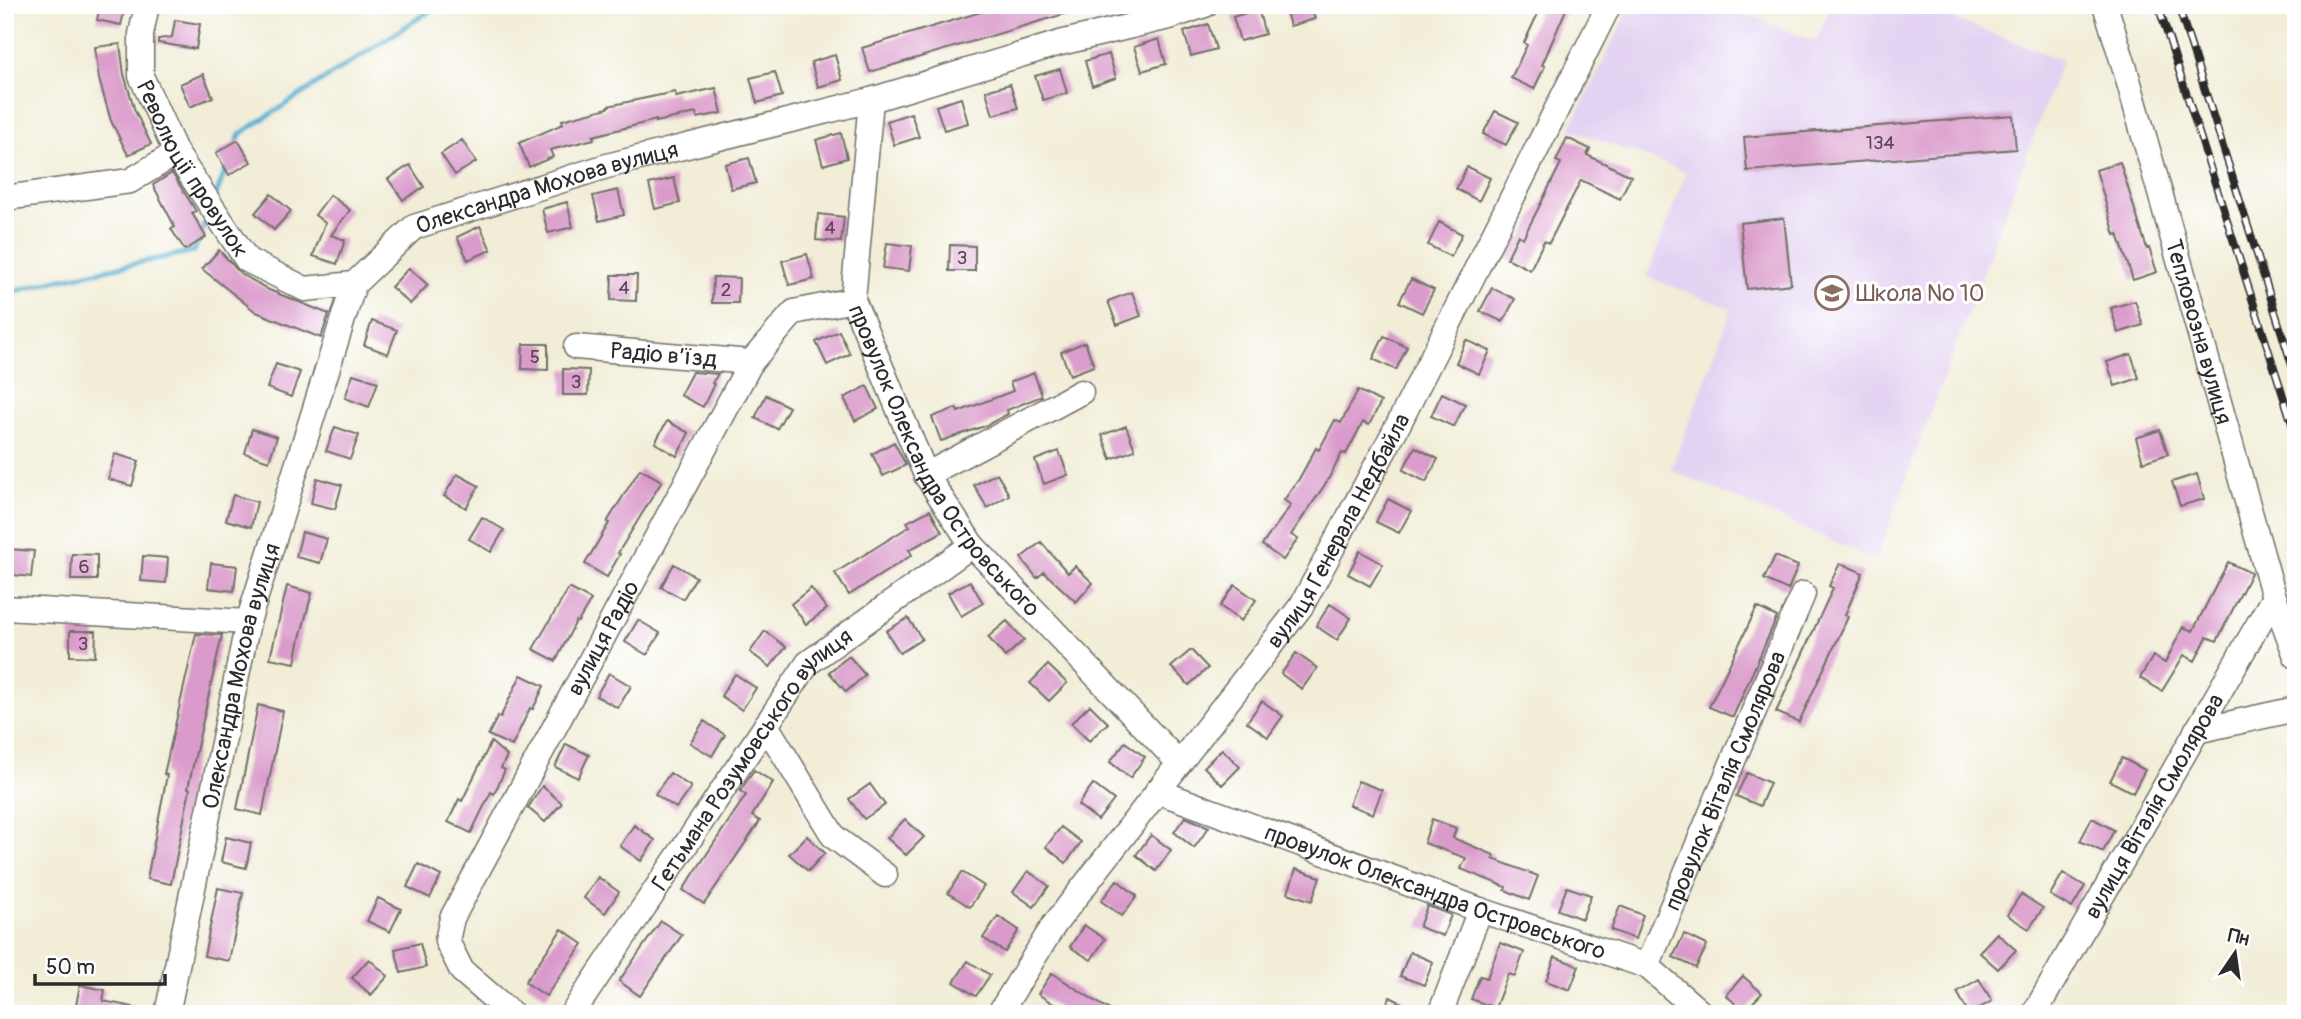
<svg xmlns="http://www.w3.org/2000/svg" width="2301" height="1019" viewBox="0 0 2301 1019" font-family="Pangolin,sans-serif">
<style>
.built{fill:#e3d3f2}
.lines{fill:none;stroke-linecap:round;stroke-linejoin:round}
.stream{stroke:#52aed0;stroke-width:5}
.building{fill:#da9acb}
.minor-casing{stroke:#706f67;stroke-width:27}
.minor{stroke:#fff;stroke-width:24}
.rail-casing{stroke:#2b2b2b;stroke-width:8}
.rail{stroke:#fff;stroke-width:5;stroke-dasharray:16;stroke-linecap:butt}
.labels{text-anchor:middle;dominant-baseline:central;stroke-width:6;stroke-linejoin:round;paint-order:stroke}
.number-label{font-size:19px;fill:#574753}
.street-label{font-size:23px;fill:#2b2b2b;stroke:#fff}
.education-label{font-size:23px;fill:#785e54;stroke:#fff;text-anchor:start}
</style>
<rect width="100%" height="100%" fill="#fff"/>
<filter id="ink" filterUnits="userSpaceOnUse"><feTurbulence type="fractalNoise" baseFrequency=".0143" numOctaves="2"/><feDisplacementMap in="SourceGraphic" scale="14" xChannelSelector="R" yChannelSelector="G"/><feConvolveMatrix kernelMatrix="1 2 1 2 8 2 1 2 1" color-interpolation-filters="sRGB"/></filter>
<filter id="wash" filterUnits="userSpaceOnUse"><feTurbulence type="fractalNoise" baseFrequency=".00686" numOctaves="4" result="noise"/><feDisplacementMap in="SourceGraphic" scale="28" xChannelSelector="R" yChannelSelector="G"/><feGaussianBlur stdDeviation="1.57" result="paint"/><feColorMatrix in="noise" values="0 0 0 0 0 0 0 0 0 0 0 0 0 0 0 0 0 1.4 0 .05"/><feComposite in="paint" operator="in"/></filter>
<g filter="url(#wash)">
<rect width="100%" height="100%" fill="#f1edd7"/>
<!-- built -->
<path class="built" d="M1631,5H1723L1816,42L1831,5H1917L2062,60L1876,560L1671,470L1732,309L1647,277L1686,172L1570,129Z"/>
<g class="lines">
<!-- stream -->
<path class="stream" d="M236,145L240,134L439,5
M215,197L228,164
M5,294L58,280L194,251L208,216"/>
</g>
<g id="blocks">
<!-- building -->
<path class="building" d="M100,5H126L121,25L97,20Z
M1004,5H1081V9L870,72L862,48Z
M1284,5H1310L1315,19L1290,26Z
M1542,5H1568L1542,65L1545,66L1534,89L1511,78L1527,45L1524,43Z
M1258,9L1265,34L1240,41L1233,17Z
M175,20L200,24L196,49L158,43V39L172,37Z
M1208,24L1216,49L1191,56L1184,32Z
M1159,39L1166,64L1142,71L1134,47Z
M120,44L124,74L135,111L151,144L128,155L111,121L99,79L95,47Z
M1109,54L1116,78L1092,86L1085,61Z
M835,55L842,80L818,87L811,62Z
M1060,69L1067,93L1043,100L1035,76Z
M775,72L782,96L757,103L750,78Z
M203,74L213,97L190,107L180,84Z
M1010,84L1018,108L993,115L986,91Z
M716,88L722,113L697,118L696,113L656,122V120L593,136L594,139L550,150L553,157L529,167L519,143L563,124L562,120L608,108V106L675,92L676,97Z
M961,98L968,123L944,130L936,106Z
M1495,111L1518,122L1506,145L1483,134Z
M911,113L919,137L894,145L887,121Z
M2013,115L2016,149L1747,171L1744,137Z
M841,133L847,158L823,165L816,140Z
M1567,138L1590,149L1587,155L1631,176L1620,199L1581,180L1549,243L1544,241L1530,270L1507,258L1518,235L1523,238L1538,209L1561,163L1556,161Z
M238,140L251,162L229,175L216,153Z
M462,140L476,162L455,175L441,154Z
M749,158L756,183L731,189L725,164Z
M2120,162L2147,249L2149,248L2157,272L2133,280L2118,234L2115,235L2096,170Z
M410,165L424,187L403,200L388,179Z
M1467,167L1490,178L1479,201L1456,189Z
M172,173L196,211L192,213L206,237L185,250L171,229L175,227L153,185Z
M674,178L680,203L655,209L649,184Z
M618,190L624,215L599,221L593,196Z
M271,194L291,211L274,230L255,213Z
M330,195L350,210L331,235L345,240L337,264L313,256L325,223L315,215Z
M567,202L573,227L548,233L542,209Z
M818,214L844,217L841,242L816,240Z
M1784,218L1791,284L1747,289L1740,223Z
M1439,222L1462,234L1451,257L1428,245Z
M480,226L491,250L468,260L457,237Z
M887,243L912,246L909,271L883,268Z
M950,245L975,246V271H949Z
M219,250L240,273L269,290L329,314L321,338L256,312L202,269Z
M807,254L814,279L789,285L782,261Z
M409,268L428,285L410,304L391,287Z
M612,275H637L636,301L611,300Z
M713,277L739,278L738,303H712Z
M1411,279L1434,290L1422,313L1399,302Z
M1492,288L1515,299L1503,322L1480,311Z
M1132,292L1141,316L1117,325L1108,301Z
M2135,301L2143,325L2118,333L2111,308Z
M372,321L397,330L388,354L364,345Z
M839,331L850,354L827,365L816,342Z
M1384,336L1407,347L1396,370L1373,359Z
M1466,340L1490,351L1479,374L1456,363Z
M1085,342L1094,366L1070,375L1061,352Z
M523,344H548V370L522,369Z
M2131,354L2139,378L2115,386L2107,362Z
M276,364L300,372L291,397L267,388Z
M563,369L589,370L588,395H563Z
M692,372L718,374L712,383L714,384L703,407L680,395Z
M1034,373L1042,396L1007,410L1008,414L985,426L941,441L932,417L956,408L958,412L1013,391L1010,382Z
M353,374L378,382L369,407L345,398Z
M867,386L878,409L855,421L844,398Z
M1358,390L1381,402L1369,425L1363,422L1346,454L1342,453L1328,480L1291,535L1298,539L1283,560L1262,545L1291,505L1284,500L1299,479L1316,448L1319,450L1335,420L1341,423Z
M1442,393L1465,404L1454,427L1431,416Z
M766,395L789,407L777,429L755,418Z
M667,421L689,433L677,456L655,443Z
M1126,426L1135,450L1111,459L1102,435Z
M335,427L359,435L350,459L326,451Z
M252,429L277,437L269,461L245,453Z
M2160,430L2168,454L2143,462L2136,438Z
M894,442L906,465L883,476L872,454Z
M1415,447L1438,459L1426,482L1403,470Z
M1059,451L1068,475L1044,484L1035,460Z
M115,454L139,461L132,486L108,479Z
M640,469L662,481L618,553L620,554L607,577L585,564L609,523L607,522Z
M997,473L1009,495L987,508L974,485Z
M457,474L479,486L466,508L444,496Z
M2197,474L2204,499L2180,506L2172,482Z
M317,478L342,485L335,509L311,503Z
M233,495L257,502L251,527L226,520Z
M1388,499L1411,511L1399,533L1376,522Z
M930,510L942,532L909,550L912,555L849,595L835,573L910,526L907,522Z
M482,517L504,530L491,552L469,539Z
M302,532L327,539L320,563L296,557Z
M1041,542L1068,573L1075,566L1093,583L1076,602L1044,572L1037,578L1021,558Z
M8,549L34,551L31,577L6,574Z
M1360,551L1383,564L1370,586L1348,574Z
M72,554L97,555V580H71Z
M143,556L168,558L166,583L141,581Z
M1775,556L1798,566L1788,590L1764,579Z
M2228,562L2251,573L2217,641L2207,637L2195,661L2184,655L2162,691L2140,678L2153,656L2165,663L2183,627L2193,631Z
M211,563L237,566L234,591L208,588Z
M1840,563L1863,573L1845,615L1848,617L1799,722L1776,712L1833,588L1829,586Z
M674,564L696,577L683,599L661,587Z
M970,581L983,603L961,616L948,593Z
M1235,585L1256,600L1241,621L1220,606Z
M287,586L312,593L300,638L295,663L270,658Z
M569,588L591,600L578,622L576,621L556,661L533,649Z
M811,588L827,609L806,624L791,604Z
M1330,604L1351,618L1337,640L1316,626Z
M1757,607L1777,617L1733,717L1709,707Z
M908,618L922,639L900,653L886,631Z
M638,620L660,633L647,655L625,642Z
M1007,621L1024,640L1005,657L988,637Z
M70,631H96L95,657L70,656Z
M765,631L786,647L770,667L750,652Z
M196,634L222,635L188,788L190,789L171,884L147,879L167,775L164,774Z
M1191,650L1208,668L1189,685L1171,667Z
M1296,653L1317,668L1302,689L1281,674Z
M849,656L865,675L846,692L829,672Z
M1048,665L1067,683L1049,701L1030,683Z
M609,673L631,686L618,708L596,696Z
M735,674L756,688L742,710L721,696Z
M521,675L544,686L533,709L530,708L512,746L488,735L498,716L500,718Z
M1262,701L1283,716L1268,737L1247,722Z
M258,705L283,711L262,815L237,809Z
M1090,705L1108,723L1089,741L1071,723Z
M704,721L725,735L712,756L690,743Z
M491,742L507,756L501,768L505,770L494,794L491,792L471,833L448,822L459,799L462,801Z
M1125,742L1145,757L1130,778L1110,762Z
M566,744L589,755L578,778L555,767Z
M1222,749L1240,767L1222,785L1204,767Z
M2122,758L2145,770L2133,793L2110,781Z
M754,770L773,782L752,816L760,821L704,904L683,890L746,795L740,791Z
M670,773L691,787L676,808L655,794Z
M1747,773L1770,783L1760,806L1736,796Z
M1358,781L1382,790L1373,814L1349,805Z
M870,784L885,805L864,819L849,799Z
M1093,784L1114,800L1098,820L1078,805Z
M542,786L562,803L545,822L528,808Z
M1185,817L1209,827L1194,848L1174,832Z
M2092,818L2114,830L2103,852L2080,841Z
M905,819L924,837L906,855L887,838Z
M1432,819L1456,828L1453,838L1494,855L1493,859L1538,876L1529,900L1505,890L1506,887L1461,869L1466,858L1424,843Z
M634,825L655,840L641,861L620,846Z
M1061,827L1081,842L1066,863L1046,847Z
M1151,835L1171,850L1156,871L1136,855Z
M807,836L825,853L808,871L789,854Z
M226,837L251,843L246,868L221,862Z
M418,864L441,876L430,898L407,887Z
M1296,869L1320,877L1312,901L1288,893Z
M1028,871L1049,886L1034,907L1013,892Z
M962,872L984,886L970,907L948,893Z
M2063,873L2085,886L2072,908L2050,895Z
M598,877L619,892L605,913L584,898Z
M1117,880L1137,896L1122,916L1101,901Z
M1567,887L1591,895L1582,919L1558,910Z
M218,888L243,893L229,961L204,956Z
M2021,894L2043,908L2029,929L2007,915Z
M378,898L401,909L390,932L367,921Z
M1427,906L1451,915L1443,936L1419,927Z
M1620,906L1643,915L1635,939L1611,930Z
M998,916L1019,930L1005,952L983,938Z
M661,921L682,935L640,996L619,981Z
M1084,925L1105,939L1091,960L1070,947Z
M562,929L583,944L546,996L525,982Z
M1997,933L2016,950L1998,969L1979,952Z
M1684,934L1707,945L1696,968L1673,957Z
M420,943L426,967L401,973L395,949Z
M1500,943L1524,952L1515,976L1508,974L1495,1008L1471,999L1480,976L1487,978Z
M1410,952L1433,962L1424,985L1400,976Z
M1555,957L1579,966L1570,990L1546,981Z
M369,959L388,976L371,995L352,978Z
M968,961L990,975L976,996L954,982Z
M1052,973L1089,997L1116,1014H1069L1038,994Z
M1743,976L1762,993L1744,1012L1726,995Z
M1979,979L1992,1001L1969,1014L1957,992Z
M80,985L105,990L103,1001L133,1007L132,1014H93L75,1010Z
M1390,997L1424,1014H1381Z"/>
</g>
</g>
<g filter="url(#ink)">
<use href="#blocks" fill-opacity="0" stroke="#706f67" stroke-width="2"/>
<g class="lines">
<!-- minor casing -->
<g class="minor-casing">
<g id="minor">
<path id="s1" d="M147,5L141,34V76L176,153L247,260L305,289L354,284"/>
<path id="s2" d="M2105,5L2125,69L2274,597L2296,656"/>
<path id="s3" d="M871,100L853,300L926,475L972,545L1179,763"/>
<path d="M5,198L130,181L176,153"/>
<path id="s4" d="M576,347L751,362"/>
<path d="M926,475L1081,392"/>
<path d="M5,608L248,622"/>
<path d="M766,725L834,837L885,875"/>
<path d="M2196,731L2296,709"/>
<path id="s5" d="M1157,791L1480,910L1647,966L1702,1014"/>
<path id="s6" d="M1647,966L1803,594"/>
<path id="s7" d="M167,1014L248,622L354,284L414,227L607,166L871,100L1060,43L1173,16L1205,5"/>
<path id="s8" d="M512,1014L462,971L447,941L452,918L751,362L794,312L853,300"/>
<path id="s9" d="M572,1014L808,663L972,545"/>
<path id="s10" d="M999,1014L1054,925L1302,605L1399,423L1609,5"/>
<path d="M1440,1014L1480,910"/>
<path id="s11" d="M2034,1014L2274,597"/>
</g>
</g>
<!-- minor -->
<use href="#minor" class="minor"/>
<!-- rail casing -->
<g class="rail-casing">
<path id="rail" d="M2158,5L2296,436
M2178,5L2296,378"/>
</g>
<!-- rail -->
<use href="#rail" class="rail"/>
</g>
</g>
<!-- icons -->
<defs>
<g id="school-ring" transform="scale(1.75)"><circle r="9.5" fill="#fff" stroke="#8d6e63" stroke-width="1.5"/><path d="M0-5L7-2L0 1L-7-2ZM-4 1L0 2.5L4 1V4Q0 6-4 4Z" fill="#8d6e63"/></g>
</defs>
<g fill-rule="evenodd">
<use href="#school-ring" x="1832" y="293"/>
</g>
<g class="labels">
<!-- number labels -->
<g class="number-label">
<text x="1880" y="143">134</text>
<text x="830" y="228">4</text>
<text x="962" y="258">3</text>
<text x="624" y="288">4</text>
<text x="726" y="290">2</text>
<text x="535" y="357">5</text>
<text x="576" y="382">3</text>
<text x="84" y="567">6</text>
<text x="83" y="644">3</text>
</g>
<!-- street labels -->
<g class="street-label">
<text stroke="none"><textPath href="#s1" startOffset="178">Революції провулок</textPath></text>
<text stroke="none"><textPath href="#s7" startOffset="976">Олександра Мохова вулиця</textPath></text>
<text stroke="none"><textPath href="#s2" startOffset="340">Тепловозна вулиця</textPath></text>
<text stroke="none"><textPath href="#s4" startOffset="88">Радіо в’їзд</textPath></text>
<text stroke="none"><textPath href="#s3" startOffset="387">провулок Олександра Островського</textPath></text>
<text stroke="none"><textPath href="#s10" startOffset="592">вулиця Генерала Недбайла</textPath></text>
<text stroke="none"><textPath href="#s8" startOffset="441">вулиця Радіо</textPath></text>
<text stroke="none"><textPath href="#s7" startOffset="346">Олександра Мохова вулиця</textPath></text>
<text stroke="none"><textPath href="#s9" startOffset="313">Гетьмана Розумовського вулиця</textPath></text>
<text stroke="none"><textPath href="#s6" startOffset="201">провулок Віталія Смолярова</textPath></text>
<text stroke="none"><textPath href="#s11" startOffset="240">вулиця Віталія Смолярова</textPath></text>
<text stroke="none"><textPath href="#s5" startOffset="296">провулок Олександра Островського</textPath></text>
</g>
<!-- education labels -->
<g class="education-label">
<text x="1856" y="293">Школа № 10</text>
</g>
</g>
<!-- margin -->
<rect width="2301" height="1019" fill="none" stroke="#fff" stroke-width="28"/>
<!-- north arrow -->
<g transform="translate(2235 953) rotate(13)" stroke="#ffffff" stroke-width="5" paint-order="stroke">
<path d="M0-5L12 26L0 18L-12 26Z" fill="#2b2b2b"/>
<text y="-10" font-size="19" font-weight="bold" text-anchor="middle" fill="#2b2b2b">Пн</text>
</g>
<!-- scale -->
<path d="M35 974v10h130v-10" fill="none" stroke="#2b2b2b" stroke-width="3.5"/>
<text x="46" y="974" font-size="21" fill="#2b2b2b" stroke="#ffffff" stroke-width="5" paint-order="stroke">50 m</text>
</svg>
